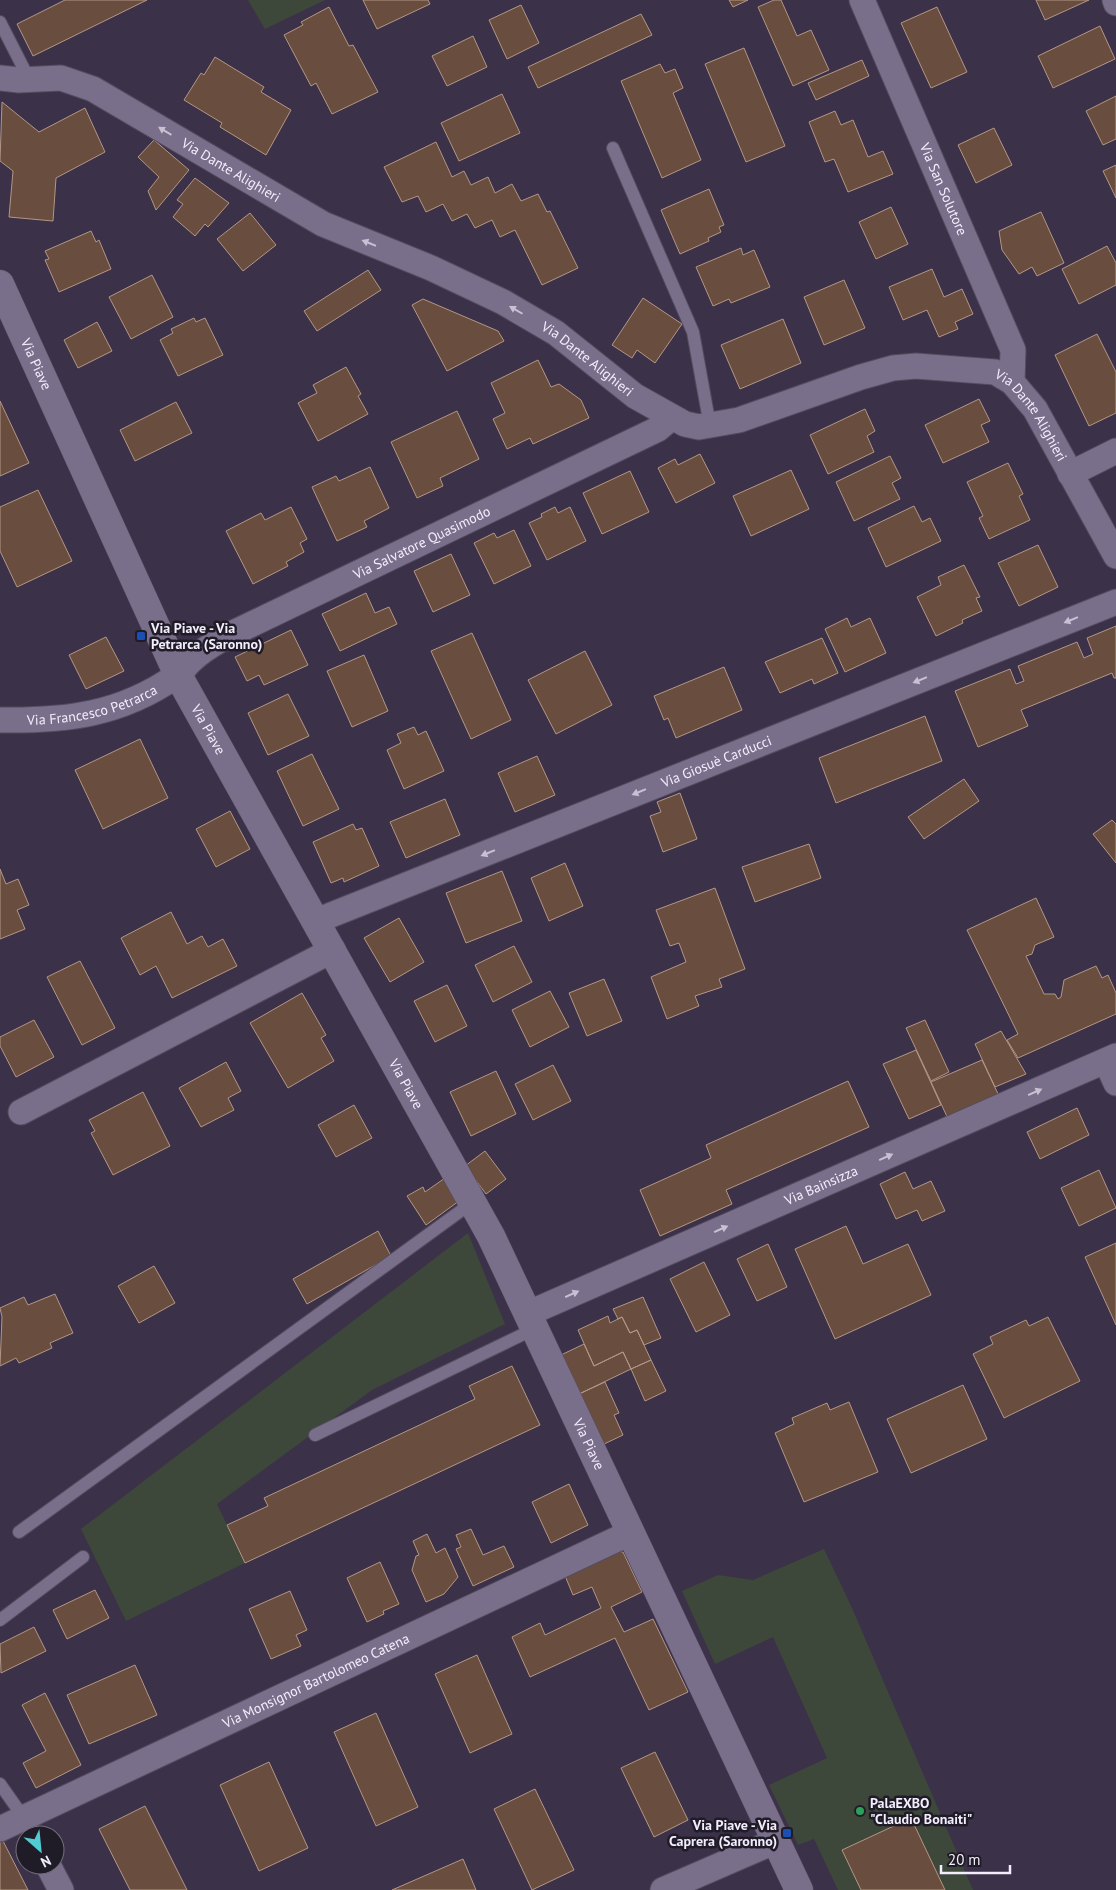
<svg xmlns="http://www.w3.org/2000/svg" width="1116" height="1890" viewBox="0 0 1116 1890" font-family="'PT Sans',sans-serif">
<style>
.green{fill:#3d483b}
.building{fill:#694e3f;stroke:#b49685}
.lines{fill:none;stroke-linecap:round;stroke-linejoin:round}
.lane-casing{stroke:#544c60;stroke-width:14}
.street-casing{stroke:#544c60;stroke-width:27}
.secondary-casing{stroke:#544c60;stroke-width:29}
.lane{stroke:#796f8a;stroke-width:12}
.street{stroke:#796f8a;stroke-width:25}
.secondary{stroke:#796f8a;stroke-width:28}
.oneway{fill:#c8c1d5}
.transit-dot{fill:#1a4fb4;stroke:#201c27;stroke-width:2}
.leisure-dot{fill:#2e9e5b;stroke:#201c27;stroke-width:2}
.labels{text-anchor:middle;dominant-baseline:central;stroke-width:5;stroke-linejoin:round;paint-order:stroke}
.street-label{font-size:14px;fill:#f3edfd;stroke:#201c27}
.poi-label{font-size:14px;font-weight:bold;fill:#f3edfd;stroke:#201c27;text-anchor:start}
</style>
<rect width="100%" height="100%" fill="#3b3149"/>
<!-- green -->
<path class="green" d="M248,0H325L265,29Z
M468,1233L505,1324L372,1390L217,1504L245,1563L126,1621L81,1529Z
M824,1549L852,1608L973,1890H838L814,1839L798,1845L769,1785L827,1758L773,1637L715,1664L682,1591L718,1575L753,1580Z"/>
<!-- building -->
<path class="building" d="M65,0H147L33,56L17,24Z
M363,0H428L430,4L377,29Z
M729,0H748L733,7Z
M774,0H781L797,36L811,30L829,70L793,86L758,7Z
M1036,0H1089L1045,20Z
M521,5L539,43L507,59L489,20Z
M329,7L349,46L353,45L378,92L332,114L316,83L311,86L284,35L303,25L301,22Z
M937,7L967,72L931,88L901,23Z
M641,14L652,35L538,88L528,67Z
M1100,26L1115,59L1053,88L1038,56Z
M473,36L487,67L447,86L432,56Z
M744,48L785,146L746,162L705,64Z
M215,57L264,87L261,92L291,110L266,155L220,127L222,123L184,100L201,73L204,75Z
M862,60L869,76L816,100L808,83Z
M660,64L665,73L675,69L683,88L673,93L701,160L662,178L621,81Z
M502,94L520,133L459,161L441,123Z
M1116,96V139L1103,145L1086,111Z
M2,102L39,132L85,108L105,152L56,178L53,221L9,217L13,171L0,161Z
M835,111L841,125L853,120L868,157L883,151L893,174L848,192L834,159L825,162L809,122Z
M994,128L1012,165L976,183L958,145Z
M154,140L189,170L156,210L148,191L159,177L138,157Z
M436,142L452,177L464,171L471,185L488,177L495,193L512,184L521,201L538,194L547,212L550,211L578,268L542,285L515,230L500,237L492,220L475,228L467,214L452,221L443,204L426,212L418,196L402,202L384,167Z
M1116,165V198L1103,171Z
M195,178L229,203L208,227L205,224L195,236L173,217L183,204L177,200Z
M709,189L724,225L719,227L721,232L708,238L709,241L680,254L661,210Z
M891,207L908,244L876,259L859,222Z
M1041,212L1064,263L1037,276L1032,267L1019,274L1002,250L999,231Z
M250,213L276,245L243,271L217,239Z
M91,231L96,242L99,240L111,269L59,292L45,260L49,259L45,251Z
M1107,246L1116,263V285L1079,304L1062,269Z
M741,248L743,255L754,250L770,287L731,303L729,299L713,306L696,267Z
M932,269L944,297L962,289L973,314L955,322L958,329L939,337L927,310L903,320L889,287Z
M368,270L381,290L317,331L304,311Z
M152,275L173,317L131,339L109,297Z
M844,280L865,328L824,345L804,297Z
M643,298L682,324L655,363L637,350L632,358L612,345Z
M423,299L498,331L504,341L447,371L412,305Z
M194,318L196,322L205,318L223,355L178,376L160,340L173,333L171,329Z
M783,319L801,363L740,389L721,345Z
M97,322L112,351L78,368L64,340Z
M1097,334L1116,372V413L1089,426L1055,355Z
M538,360L551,387L559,384L581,400L589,418L533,444L530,438L507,449L493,419L505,413L491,383Z
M346,367L361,394L358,396L368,414L318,441L298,403L317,393L313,385Z
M979,399L990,421L981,425L989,442L943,463L925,425Z
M0,401L29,463L0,476Z
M176,402L192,433L135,461L120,430Z
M865,409L875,431L867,436L874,452L828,474L810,435Z
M457,411L479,459L440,478L443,486L417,498L391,442Z
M700,454L715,483L676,503L658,468L675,459L678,465Z
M890,456L901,478L892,483L900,499L854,521L836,482Z
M1008,463L1023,494L1019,496L1030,520L989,539L979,518L983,516L967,482Z
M370,467L389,508L364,521L367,527L337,541L312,487L336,476L339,481Z
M791,470L809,509L751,536L733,496Z
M630,471L649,512L602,534L583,493Z
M38,490L72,561L17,587L0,551V507Z
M914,506L922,522L930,518L941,541L886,567L868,528Z
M291,507L307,539L300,543L304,552L286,562L288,566L253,584L226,531L261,513L265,520Z
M555,507L558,513L570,507L586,541L547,560L529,523L542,517L541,514Z
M514,530L531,566L494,584L474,543L494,533L497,538Z
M1038,545L1058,587L1019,606L998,563Z
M451,554L470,595L433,612L414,571Z
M964,565L980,597L976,598L982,611L962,620L963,623L936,636L917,597L941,585L938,577Z
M366,593L375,613L389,607L397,624L340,651L322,614Z
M847,618L851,627L870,618L886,653L845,672L825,629Z
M1116,626V678H1114L1112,673L1021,710L1028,726L978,747L955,691L1010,669L1016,684L1024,681L1018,666L1077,642L1084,658L1093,654L1087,638Z
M291,630L308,665L264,685L259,675L247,681L235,657Z
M472,633L511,720L471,739L431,651Z
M106,637L124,671L86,689L69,655Z
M822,638L838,673L814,684L812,679L780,693L765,662Z
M585,651L612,705L556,734L528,680Z
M364,655L388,711L352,727L327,671Z
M724,667L742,710L676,738L668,718L664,720L654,696Z
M288,694L309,736L268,755L248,713Z
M925,716L942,761L836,803L819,758Z
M414,727L418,735L426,731L444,771L404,789L387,750L401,743L397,734Z
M140,739L168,798L103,829L75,770Z
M312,754L339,809L303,826L277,771Z
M537,756L555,795L515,812L498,773Z
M964,779L979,801L924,839L908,817Z
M680,793L697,839L663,852L650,816L661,812L657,802Z
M445,799L460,835L406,858L390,822Z
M230,811L250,849L216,867L196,829Z
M1112,820L1116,824V863L1093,834Z
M353,824L356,830L362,828L379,866L344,882L343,878L331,883L313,842Z
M809,844L821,878L755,902L742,867Z
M565,863L583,906L549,921L531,878Z
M0,869L6,884L18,879L29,905L17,910L25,929L0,939Z
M502,871L522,921L466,943L446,893Z
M715,888L745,969L719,979L722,987L695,996L699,1006L667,1019L651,977L686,962L679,943L670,946L656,910Z
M1036,898L1054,937L1035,945L1032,954L1026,956L1044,994H1055L1058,999L1061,997L1064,980L1096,966L1102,978L1108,975L1116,993V1014L1018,1058L1007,1040L1018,1034L967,930Z
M171,912L187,944L202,936L208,947L223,939L237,966L172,998L156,966L140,975L121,938Z
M399,918L424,962L390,982L364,938Z
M514,946L532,982L493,1002L475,965Z
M80,961L115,1028L82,1045L47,977Z
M604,979L622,1021L587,1036L569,993Z
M447,985L467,1026L435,1042L414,1001Z
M550,991L569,1027L530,1047L512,1010Z
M302,993L326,1035L321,1038L334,1061L288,1088L250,1023Z
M34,1020L54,1057L16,1077L0,1046V1037Z
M925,1020L949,1072L931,1081L906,1028Z
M1001,1031L1026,1074L995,1087L975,1044Z
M916,1050L941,1105L909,1119L883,1064Z
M982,1060L1000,1098L949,1121L931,1082Z
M226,1062L241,1091L228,1098L234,1110L201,1127L179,1088Z
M553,1065L571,1101L533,1120L515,1084Z
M496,1071L516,1114L471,1136L450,1092Z
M848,1081L869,1127L726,1190L732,1204L660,1236L640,1190L711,1158L706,1145Z
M143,1092L170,1146L113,1175L91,1133L95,1131L89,1120Z
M354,1105L372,1138L336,1157L318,1125Z
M1077,1108L1089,1135L1040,1159L1027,1132Z
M485,1151L506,1179L486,1194L465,1166Z
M1099,1170L1116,1208L1079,1226L1061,1188Z
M905,1172L913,1189L931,1181L945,1211L922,1221L917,1210L896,1219L880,1184Z
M445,1178L459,1201L426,1225L407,1196L423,1187L425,1192Z
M846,1226L863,1264L908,1244L931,1295L835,1339L795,1249Z
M378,1231L391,1256L307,1304L293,1279Z
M1116,1243V1325L1085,1257Z
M768,1244L787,1287L757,1301L737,1259Z
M704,1262L730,1315L696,1332L670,1279Z
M154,1266L175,1303L139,1323L118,1286Z
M55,1294L73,1333L50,1343L52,1348L19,1363L16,1358L0,1366L2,1317L0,1308L24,1297L28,1305Z
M643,1297L661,1338L644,1345L637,1330L630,1333L622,1317L618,1319L613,1309Z
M608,1316L610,1323L622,1317L630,1333L637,1330L651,1360L631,1369L623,1352L594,1366L578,1330Z
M1048,1317L1080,1381L1004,1418L973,1354L993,1344L990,1337L1026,1320L1029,1326Z
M584,1344L594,1366L623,1352L631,1369L579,1394L561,1355Z
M651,1360L666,1391L645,1401L631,1369Z
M512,1366L540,1425L245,1563L227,1525L268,1506L264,1498L475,1399L469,1386Z
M605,1382L619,1413L614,1415L623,1435L602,1445L579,1394Z
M963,1385L987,1439L911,1473L887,1419Z
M849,1402L878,1472L804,1502L775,1433L794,1424L792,1418L827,1403L830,1410Z
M569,1484L588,1525L551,1543L532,1502Z
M471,1529L483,1555L504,1546L514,1567L473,1586L456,1549L461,1547L456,1535Z
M427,1534L436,1553L445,1548L458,1577L444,1594L426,1602L412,1570L416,1556L419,1555L413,1541Z
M612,1550L623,1552L642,1592L611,1607L624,1632L653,1619L688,1692L649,1710L615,1638L530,1677L512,1637L540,1623L545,1635L601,1608L592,1587L573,1595L563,1571Z
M380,1562L399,1604L383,1611L384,1614L367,1622L347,1578Z
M95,1590L109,1618L67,1639L53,1610Z
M290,1591L307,1630L296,1635L301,1646L271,1659L249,1609Z
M34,1627L46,1651L1,1673L0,1644Z
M477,1655L512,1734L470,1753L435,1674Z
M135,1665L157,1715L89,1744L67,1695Z
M45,1693L81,1765L36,1788L23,1763L46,1751L22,1705Z
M376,1713L418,1807L376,1826L334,1732Z
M655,1752L688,1820L654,1837L621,1768Z
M269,1762L308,1848L259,1871L220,1785Z
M535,1789L574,1870L532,1890L494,1809Z
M145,1806L187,1890H130L99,1829Z
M911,1818L945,1890H861L842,1850Z
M2,1839L28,1890H0V1841Z
M463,1859L476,1890H392Z"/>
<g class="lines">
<!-- lane casing -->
<g class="lane-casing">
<path id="lane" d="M0,22L29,79
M613,148L693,332L710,426
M315,1435L534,1329
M19,1532L473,1202
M0,1620L83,1557
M0,1784L24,1818"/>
</g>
<!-- street casing -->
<g class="street-casing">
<g id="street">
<path id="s1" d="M862,0L1013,350L1012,382"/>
<path d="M1115,0L1116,3"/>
<path id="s2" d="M0,78L19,80L61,78L93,89L323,224L431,268L503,302L556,333L635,396L685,424L699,427L739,420L861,377L893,368L916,366L995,372L1012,382L1035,409L1116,556"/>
<path d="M1070,474L1116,451"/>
<path id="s3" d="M0,720C66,721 120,715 176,676C182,672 186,665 192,660C202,650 215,643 227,636L658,429L671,418"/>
<path id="s4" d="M316,921L1116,602"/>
<path d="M1106,1061L1116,1083"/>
<path d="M21,1112L333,950"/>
<path id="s5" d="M527,1314L1116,1056"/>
<path id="s6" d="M0,1829L630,1533"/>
<path d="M48,1865L61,1890"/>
<path d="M663,1890L776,1841"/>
</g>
</g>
<!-- secondary casing -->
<g class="secondary-casing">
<g id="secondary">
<path id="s7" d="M0,284L178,675L491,1236L799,1890"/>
</g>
</g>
<!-- lane -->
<use href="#lane" class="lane"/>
<!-- street -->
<use href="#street" class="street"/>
<!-- secondary -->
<use href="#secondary" class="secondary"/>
</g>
<!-- one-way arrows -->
<defs><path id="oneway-solid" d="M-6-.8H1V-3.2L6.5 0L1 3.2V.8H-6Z" transform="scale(1.25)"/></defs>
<g class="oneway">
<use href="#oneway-solid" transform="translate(165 131) rotate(-149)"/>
<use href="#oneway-solid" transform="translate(369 243) rotate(-158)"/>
<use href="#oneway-solid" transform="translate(516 310) rotate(-150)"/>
<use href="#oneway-solid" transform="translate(1071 620) rotate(158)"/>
<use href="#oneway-solid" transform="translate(920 680) rotate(158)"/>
<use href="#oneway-solid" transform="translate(639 792) rotate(158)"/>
<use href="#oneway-solid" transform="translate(488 853) rotate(158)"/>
<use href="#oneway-solid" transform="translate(1035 1092) rotate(-24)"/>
<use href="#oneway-solid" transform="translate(886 1157) rotate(-24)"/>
<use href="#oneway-solid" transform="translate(721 1229) rotate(-24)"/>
<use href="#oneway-solid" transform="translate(572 1294) rotate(-24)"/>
</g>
<!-- markers -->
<g class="transit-dot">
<rect x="136" y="631" width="10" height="10" rx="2.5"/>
<rect x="782" y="1828" width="10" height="10" rx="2.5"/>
</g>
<circle class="leisure-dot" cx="860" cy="1811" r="5"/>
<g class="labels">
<!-- street labels -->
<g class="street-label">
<text stroke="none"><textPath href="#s2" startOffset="255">Via Dante Alighieri</textPath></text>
<text stroke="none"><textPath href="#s1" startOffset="206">Via San Solutore</textPath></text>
<text stroke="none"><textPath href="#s2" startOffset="660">Via Dante Alighieri</textPath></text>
<text stroke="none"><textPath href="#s7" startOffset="88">Via Piave</textPath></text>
<text stroke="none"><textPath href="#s2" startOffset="1155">Via Dante Alighieri</textPath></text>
<text stroke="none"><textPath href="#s3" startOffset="466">Via Salvatore Quasimodo</textPath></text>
<text stroke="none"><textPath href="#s3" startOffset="94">Via Francesco Petrarca</textPath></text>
<text stroke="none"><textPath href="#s7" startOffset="492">Via Piave</textPath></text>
<text stroke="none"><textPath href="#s4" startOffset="431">Via Giosuè Carducci</textPath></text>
<text stroke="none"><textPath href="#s7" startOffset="898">Via Piave</textPath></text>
<text stroke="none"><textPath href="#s5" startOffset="321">Via Bainsizza</textPath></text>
<text stroke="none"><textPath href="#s7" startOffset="1302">Via Piave</textPath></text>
<text stroke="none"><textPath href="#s6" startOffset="349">Via Monsignor Bartolomeo Catena</textPath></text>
</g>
<!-- poi labels -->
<g class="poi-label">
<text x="151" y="628">Via Piave - Via<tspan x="151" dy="16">Petrarca (Saronno)</tspan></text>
<text x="870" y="1803">PalaEXBO<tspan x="870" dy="16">"Claudio Bonaiti"</tspan></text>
<text x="777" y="1825" text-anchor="end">Via Piave - Via<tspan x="777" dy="16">Caprera (Saronno)</tspan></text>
</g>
</g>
<!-- north arrow -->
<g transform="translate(40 1850) rotate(153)"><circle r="24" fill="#201c27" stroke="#74707d"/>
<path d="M0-4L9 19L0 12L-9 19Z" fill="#51ccd2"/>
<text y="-8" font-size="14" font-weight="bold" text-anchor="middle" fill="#f3edfd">N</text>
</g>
<!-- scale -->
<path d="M941 1865v8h69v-8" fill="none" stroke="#f3edfd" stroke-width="2.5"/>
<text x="948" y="1865" font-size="15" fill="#f3edfd" stroke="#201c27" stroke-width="4" paint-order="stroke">20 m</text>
</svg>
